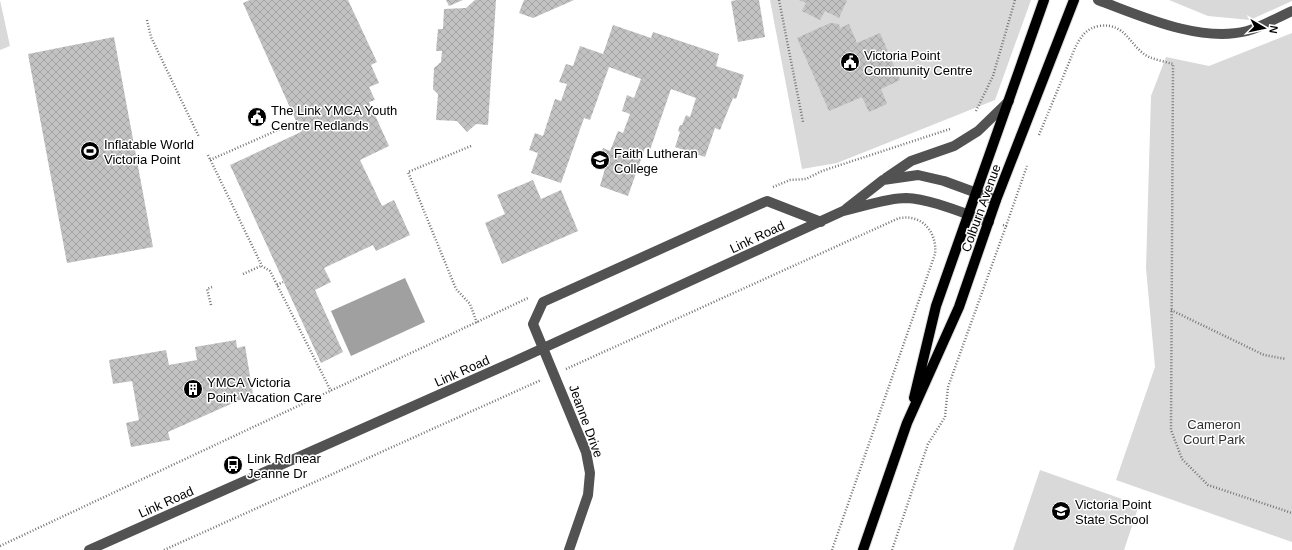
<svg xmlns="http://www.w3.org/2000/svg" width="1292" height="550" viewBox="0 0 1292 550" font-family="Arial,sans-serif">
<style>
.green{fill:#d9d9d9}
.water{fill:#a0a0a0}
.building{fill:url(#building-cross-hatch)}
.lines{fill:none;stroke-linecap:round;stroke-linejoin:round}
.major-casing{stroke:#dbdbdb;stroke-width:12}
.path{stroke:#747474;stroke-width:2.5;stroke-dasharray:1 2;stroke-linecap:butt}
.minor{stroke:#525252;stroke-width:10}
.major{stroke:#000;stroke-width:10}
.labels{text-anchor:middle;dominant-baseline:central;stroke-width:3;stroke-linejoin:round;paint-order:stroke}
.poi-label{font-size:13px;fill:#000;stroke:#fff;text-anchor:start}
.street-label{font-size:13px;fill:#000;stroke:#fff}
.park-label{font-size:13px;fill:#303030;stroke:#fff}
</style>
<defs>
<pattern id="building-cross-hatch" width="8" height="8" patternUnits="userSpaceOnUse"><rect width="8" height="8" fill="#c2c2c2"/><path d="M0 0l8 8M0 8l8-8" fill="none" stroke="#a5a5a5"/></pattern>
</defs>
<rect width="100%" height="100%" fill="#fff"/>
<!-- green -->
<path class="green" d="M0,0L10,46L0,50Z
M770,0H1031L995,100L837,163L802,169Z
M1169,0H1292V1L1250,20L1208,16Z
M1292,33V542L1116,480L1155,367L1146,268L1151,96L1166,57L1209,66Z
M1040,470L1139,505L1124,550H1013Z"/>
<!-- water -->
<path class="water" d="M405,278L425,322L351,356L331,311Z"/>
<!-- building -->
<path class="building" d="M250,0H348L377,62L371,65L379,83L369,87L375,100L369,102L389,146L360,160L382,206L394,200L410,235L376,251L373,245L324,268L331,282L315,290L343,352L321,363L230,165L301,132L243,3Z
M446,0H463L449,6Z
M475,0H496L488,125L476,124L467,132L457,121L436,120L438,94L433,89L434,68L441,62L442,51H436L438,29H443L444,9L466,8Z
M524,0H574L533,18L519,13Z
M738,0H759L765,37L738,42L731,1Z
M799,0H847L839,18L825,11L820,20L802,11L806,3Z
M830,23L839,24L840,28L849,24L857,43L880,33L900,80L881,89L887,104L869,112L862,97L829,111L797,38Z
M613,25L651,38L653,32L719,54L716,66L744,75L736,99L733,98L720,130L715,128L705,157L675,147L680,132L678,131L680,125H682L686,115L690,117L696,98L671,89L650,150L645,148L628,196L600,186L606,165L598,162L603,148L610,151L618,131L623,133L630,114L622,111L627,95L634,98L641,79L609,67L590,120L584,118L561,183L531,173L538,153L529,150L535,133L543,136L555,99L561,101L567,84L559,82L566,64L573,66L580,46L603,54Z
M114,37L153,247L67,263L28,54Z
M533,180L541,199L561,190L578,231L502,264L485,223L505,214L497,195Z
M236,340L237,348L245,346L253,394L168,432L170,440L131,447L126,423L139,420L132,381L113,384L109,360L166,350L169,365L197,360L195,347Z"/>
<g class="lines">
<!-- major casing -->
<g class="major-casing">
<path id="major" d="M914,398L936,306L1044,0
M863,550L907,423L959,307L996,200L1074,0"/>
</g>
<!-- path -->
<path class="path" d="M779,0L803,122
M147,20L151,37L199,137
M976,111L993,76L1015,0
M1039,135L1075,48C1080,38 1086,28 1099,26C1127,22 1129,47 1149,57C1156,60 1166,62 1173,64L1171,430L1182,459L1208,485L1292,513
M471,146L408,172L456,289L470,304L477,323
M208,155L262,266L270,271L331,391
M210,160L296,122
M773,187L790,180L806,179L822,171L950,129
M1003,225L1006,226L1027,166
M243,274L261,266
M277,285L283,282
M211,305L207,289L212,287
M1171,310L1264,355L1286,359
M566,369L899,218C903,218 907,217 911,218C929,221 937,239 935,254L832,550
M0,546L528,298
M164,550L541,380
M892,550L928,444L945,417L948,387L1006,226"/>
<!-- minor -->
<path class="minor" d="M1098,0C1141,16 1200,43 1247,31C1262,27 1278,17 1292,11
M886,178L911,161L954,146L978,131L1009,101
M846,209L883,180L918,175L944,181L996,200
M89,550L515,361L843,211C863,207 886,198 906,198C932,199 965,214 989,222
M569,550L588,495L590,473L586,452L533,324L543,302L767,201L821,222"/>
<!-- major -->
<use href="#major" class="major"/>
</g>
<!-- icons -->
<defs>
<g id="civic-disc" transform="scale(1)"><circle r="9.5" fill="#000" stroke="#fff"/><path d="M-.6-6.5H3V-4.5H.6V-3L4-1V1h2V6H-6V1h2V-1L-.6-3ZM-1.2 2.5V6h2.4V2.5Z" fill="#fff"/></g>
<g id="stadium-disc" transform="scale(1)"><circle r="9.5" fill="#000" stroke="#fff"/><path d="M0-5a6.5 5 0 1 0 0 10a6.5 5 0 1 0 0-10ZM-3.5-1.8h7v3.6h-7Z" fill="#fff"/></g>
<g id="school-disc" transform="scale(1)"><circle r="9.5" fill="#000" stroke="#fff"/><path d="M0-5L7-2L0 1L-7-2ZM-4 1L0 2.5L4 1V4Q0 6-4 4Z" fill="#fff"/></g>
<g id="building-disc" transform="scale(1)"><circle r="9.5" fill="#000" stroke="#fff"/><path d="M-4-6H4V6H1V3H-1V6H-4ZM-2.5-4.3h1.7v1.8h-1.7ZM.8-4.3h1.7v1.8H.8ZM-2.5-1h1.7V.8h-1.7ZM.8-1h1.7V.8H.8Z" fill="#fff"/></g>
<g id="bus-disc" transform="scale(1)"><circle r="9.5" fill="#000" stroke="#fff"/><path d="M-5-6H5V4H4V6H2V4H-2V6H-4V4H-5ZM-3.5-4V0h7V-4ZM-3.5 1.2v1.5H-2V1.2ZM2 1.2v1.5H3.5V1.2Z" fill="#fff"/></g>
</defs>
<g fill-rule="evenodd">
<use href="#civic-disc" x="850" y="62"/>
<use href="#civic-disc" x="257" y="117"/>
<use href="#stadium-disc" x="90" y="151"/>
<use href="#school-disc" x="600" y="160"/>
<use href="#building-disc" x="193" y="389"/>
<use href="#bus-disc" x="233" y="465"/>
<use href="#school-disc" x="1061" y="511"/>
</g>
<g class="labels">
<!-- poi labels -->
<g class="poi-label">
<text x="864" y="55">Victoria Point<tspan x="864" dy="15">Community Centre</tspan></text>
<text x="271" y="110">The Link YMCA Youth<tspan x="271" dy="15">Centre Redlands</tspan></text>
<text x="104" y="144">Inflatable World<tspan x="104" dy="15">Victoria Point</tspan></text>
<text x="614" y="153">Faith Lutheran<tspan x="614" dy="15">College</tspan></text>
<text x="207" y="382">YMCA Victoria<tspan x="207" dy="15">Point Vacation Care</tspan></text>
<text x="247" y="458">Link Rd near<tspan x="247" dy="15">Jeanne Dr</tspan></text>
<text x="1075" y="504">Victoria Point<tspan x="1075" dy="15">State School</tspan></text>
</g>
<!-- street labels -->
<g class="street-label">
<text transform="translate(981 208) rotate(-70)">Colburn Avenue</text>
<text transform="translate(757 237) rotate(-25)">Link Road</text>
<text transform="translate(462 371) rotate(-24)">Link Road</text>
<text transform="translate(586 421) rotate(70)">Jeanne Drive</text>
<text transform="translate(166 502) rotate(-24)">Link Road</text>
</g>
<!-- park labels -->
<g class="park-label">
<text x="1214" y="424">Cameron<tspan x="1214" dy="15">Court Park</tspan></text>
</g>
</g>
<!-- north arrow -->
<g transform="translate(1264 28) rotate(99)" stroke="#ffffff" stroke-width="3" paint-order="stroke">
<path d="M0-3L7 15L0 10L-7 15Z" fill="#000000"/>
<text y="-6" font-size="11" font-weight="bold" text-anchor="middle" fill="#000000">N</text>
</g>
</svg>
